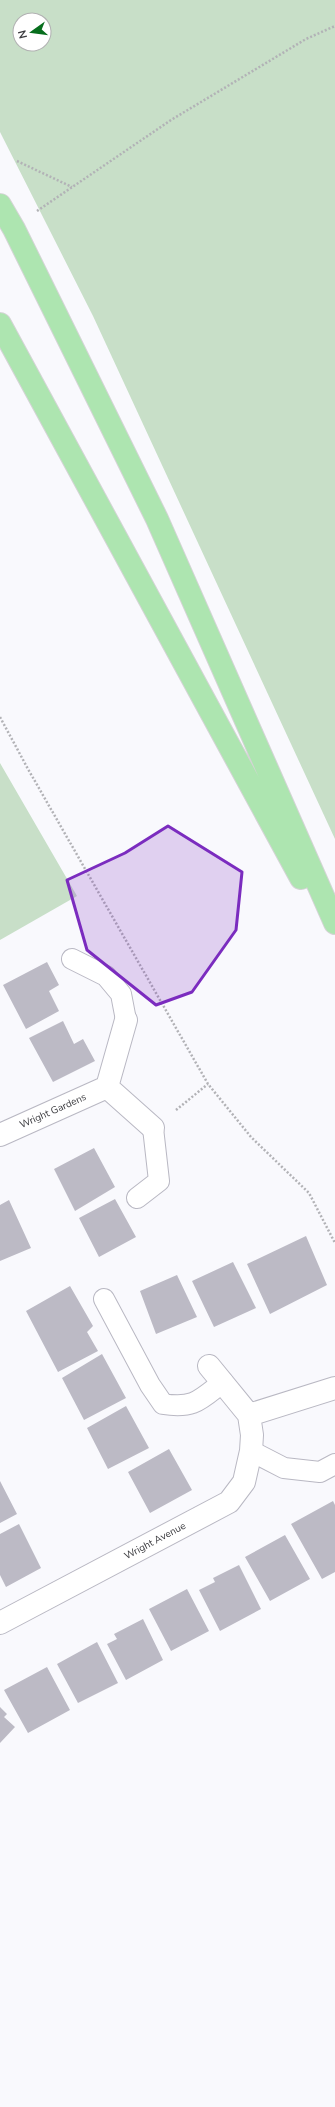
<svg xmlns="http://www.w3.org/2000/svg" width="335" height="2107" viewBox="0 0 335 2107" font-family="'Nunito Sans',sans-serif">
<style>
.green{fill:#c8dfc8;fill-rule:evenodd}
.building{fill:#bcbac5}
.lines{fill:none;stroke-linecap:round;stroke-linejoin:round}
.lane-casing{stroke:#b9b8c3;stroke-width:22}
.street-casing{stroke:#b9b8c3;stroke-width:24}
.primary-casing{stroke:#d4d4d5;stroke-width:24}
.path{stroke:#b2b2b6;stroke-width:2.5;stroke-dasharray:2 2;stroke-linecap:butt}
.lane{stroke:#fff;stroke-width:20}
.street{stroke:#fff;stroke-width:22}
.primary{stroke:#ade5b0;stroke-width:22}
.marked{fill:#7b2cbf;fill-opacity:0.2;stroke:#7b2cbf;stroke-width:3;stroke-linejoin:round}
.labels{text-anchor:middle;dominant-baseline:central;stroke-width:4;stroke-linejoin:round;paint-order:stroke}
.street-label{font-size:10px;fill:#3b3b3f;stroke:#fff}
</style>
<rect width="100%" height="100%" fill="#f9f9fd"/>
<!-- green -->
<path class="green" d="M0,0H335V839L93,316L0,132ZM20,20H44V44H20Z
M0,763L77,896L0,940Z"/>
<!-- building -->
<path class="building" d="M47,962L59,985L49,991L59,1011L26,1029L3,985Z
M63,1021L74,1044L83,1039L95,1061L53,1082L29,1038Z
M94,1148L115,1187L75,1211L54,1169Z
M115,1199L136,1237L99,1257L79,1218Z
M9,1200L31,1248L0,1261V1205Z
M306,1236L327,1285L270,1314L247,1264Z
M233,1262L256,1308L214,1327L192,1281Z
M177,1275L197,1317L156,1334L140,1291Z
M70,1286L93,1326L87,1332L98,1351L58,1372L26,1311Z
M102,1354L126,1398L84,1420L62,1378Z
M126,1406L149,1448L108,1469L87,1428Z
M169,1449L192,1490L150,1513L128,1472Z
M0,1481L17,1514L0,1523Z
M333,1501L335,1505V1572L322,1579L291,1524Z
M19,1524L41,1568L6,1587L0,1575V1534Z
M285,1535L310,1579L270,1601L245,1557Z
M239,1565L261,1609L220,1631L199,1590L215,1582L213,1578Z
M187,1589L209,1631L171,1651L149,1609Z
M143,1619L163,1660L126,1680L107,1644L117,1639L114,1634Z
M97,1642L118,1683L78,1703L57,1664Z
M47,1667L70,1710L28,1733L4,1690Z
M0,1707L7,1714L4,1717L15,1727L0,1743Z"/>
<g class="lines">
<!-- lane casing -->
<g class="lane-casing">
<path id="lane" d="M72,959L106,976L121,994L126,1020
M137,1198L159,1181L153,1128
M104,1299L150,1385L163,1404C194,1409 200,1400 223,1382
M251,1451L284,1468L320,1472L335,1464"/>
</g>
<!-- street casing -->
<g class="street-casing">
<path id="street" d="M126,1020L107,1087L153,1128
M0,1135L107,1087
M249,1415L335,1388
M0,1623L229,1502L244,1482L251,1451L252,1435L249,1415L209,1366"/>
</g>
<!-- primary casing -->
<g class="primary-casing">
<path id="primary" d="M0,205L14,229L157,519L335,923
M0,324L301,878"/>
</g>
<!-- path -->
<path class="path" d="M17,161L72,187
M37,211L171,120L306,39L335,26
M0,717L28,769L208,1084L251,1137L309,1193L335,1243
M176,1110L208,1084"/>
<!-- lane -->
<use href="#lane" class="lane"/>
<!-- street -->
<use href="#street" class="street"/>
<!-- primary -->
<use href="#primary" class="primary"/>
</g>
<!-- marked area -->
<path class="marked" d="M168,826L242,872L236,930L192,992L156,1005L87,950L67,880L125,853Z"/>
<g class="labels">
<!-- street labels -->
<g class="street-label">
<text transform="translate(53 1111) rotate(-24)">Wright Gardens</text>
<text transform="translate(155 1541) rotate(-28)">Wright Avenue</text>
</g>
</g>
<!-- north arrow -->
<g transform="translate(32 32) rotate(256)"><circle r="19" fill="#ffffff" stroke="#b1b1b2"/>
<path d="M0-3L7 15L0 10L-7 15Z" fill="#076e1d"/>
<text y="-6" font-size="11" font-weight="bold" text-anchor="middle" fill="#3b3b3f">N</text>
</g>
</svg>
